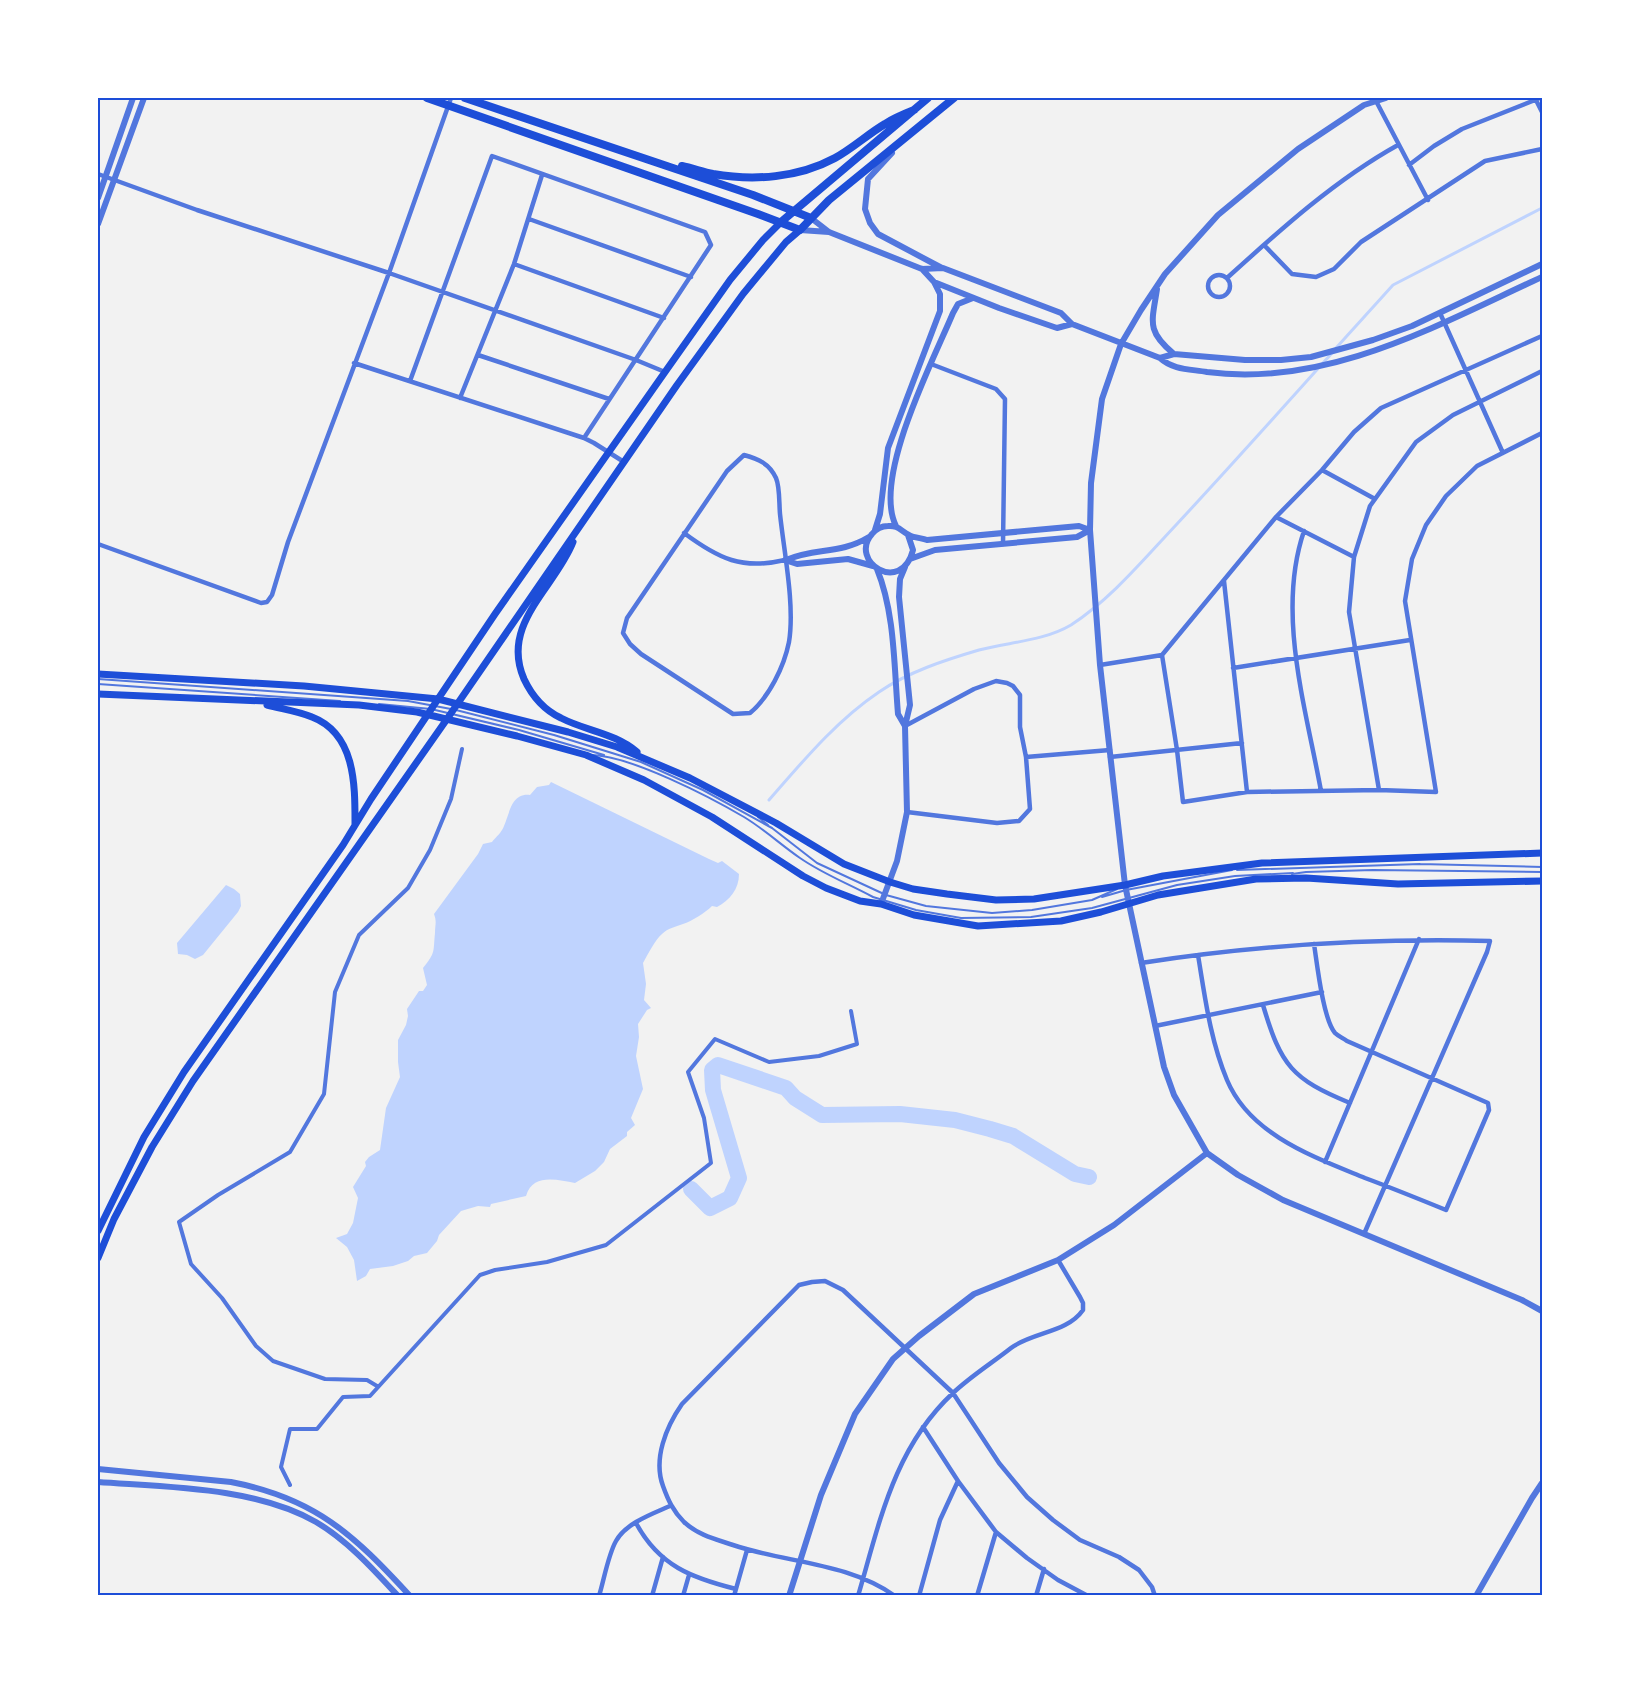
<svg xmlns="http://www.w3.org/2000/svg" width="1640" height="1693" viewBox="0 0 1640 1693" font-family="Mulish,sans-serif">
<style>
.water{fill:#bfd3fe}
.lines{fill:none;stroke-linecap:round;stroke-linejoin:round}
.stream{stroke:#bfd3fe;stroke-width:3}
.river{stroke:#bfd3fe;stroke-width:16}
.service{stroke:#5277de;stroke-width:2}
.pedestrian{stroke:#5277de;stroke-width:4}
.minor{stroke:#5277de;stroke-width:4.5}
.tertiary{stroke:#5277de;stroke-width:6}
.secondary{stroke:#1d4ed8;stroke-width:7}
.primary{stroke:#1d4ed8;stroke-width:8}
.neatline{fill:none;stroke:#1d4ed8;stroke-width:2}
</style>
<rect width="100%" height="100%" fill="#f2f2f2"/>
<!-- water -->
<path class="water" d="M551,782L709,859L718,863L722,861L739,874C739,889 730,900 717,907L712,906C705,913 692,921 683,924C675,927 668,928 662,934C655,940 648,954 643,963L646,984L644,1000L651,1008L647,1010L638,1024L639,1037L636,1056L643,1089L631,1118L635,1125L627,1132V1136L610,1149L604,1162L595,1171L575,1183C557,1180 533,1173 526,1196L491,1204L490,1207L478,1206L461,1211L439,1235L437,1241L427,1253L414,1256L408,1261L393,1266L370,1269L366,1276L357,1281L354,1260L347,1247L336,1238L347,1234L353,1223L358,1198L353,1187L366,1166L365,1162L369,1157L380,1150L386,1108L400,1077L398,1062V1040L406,1025L408,1016L407,1009L419,991H423L427,985L423,968C436,952 433,952 435,933C435,925 437,922 434,914L478,854L483,844L492,842C496,837 502,832 504,826C510,813 511,793 530,795L537,787L549,785Z
M226,885L234,889L240,894L241,906L238,912L203,955L195,959L187,955L178,954L177,943Z"/>
<g class="lines">
<!-- stream -->
<path class="stream" d="M1336,348L1393,285L1542,208
M769,800C803,761 836,721 879,692C908,672 945,660 979,650C1009,642 1044,641 1071,625C1111,599 1144,559 1176,525C1229,468 1280,411 1332,353"/>
<!-- river -->
<path class="river" d="M691,1189L710,1208L730,1198L739,1178L713,1090L712,1070L718,1065L786,1088L795,1098L822,1115L900,1114L955,1120L990,1129L1013,1136L1075,1174L1089,1177"/>
<!-- service -->
<path class="service" d="M98,679L408,701L451,709
M98,684L340,701
M379,704L431,709L519,730L604,755
M456,710L554,735L641,762L703,790L772,828
M592,755C631,756 710,797 744,817C764,829 781,845 800,858C823,874 849,884 873,897
M758,817L768,825
M772,828L817,863L886,895L926,906L992,913L1032,910L1092,900L1117,889
M1420,864L1542,867
M1237,870L1420,864
M1292,874L1306,872L1373,870L1542,872
M873,897L916,910L961,918L1031,917L1092,908L1177,885L1235,876L1293,873
M1102,897L1126,890L1232,870"/>
<!-- pedestrian -->
<path class="pedestrian" d="M377,1386L367,1380L325,1379L273,1361L256,1346L222,1298L191,1264L179,1222L218,1195L290,1152L324,1094L335,992L359,935L408,888L430,850L451,799L462,749
M290,1485L281,1467L290,1429H317L343,1397L370,1396L480,1275L495,1270L547,1262L606,1245L711,1163L704,1118L688,1072L715,1039L769,1062L819,1056L857,1044L851,1011"/>
<!-- minor -->
<path class="minor" d="M451,98L389,273L636,360L665,372
M1535,98L1542,112
M1376,101L1428,200
M1409,165L1434,146L1462,129L1540,98
M98,174L197,210L389,273L288,542L272,595L267,602L261,603L98,544
M529,219L691,277
M1264,245L1292,274L1316,277L1334,269L1361,242L1485,161L1542,149
M514,264L664,318
M1208 286a11 11 0 1 1 22 0a11 11 0 1 1-22 0Z
M1227,278C1280,230 1335,180 1398,145
M1440,313L1503,453
M478,355L609,399
M354,363L584,438L594,443L624,462
M931,364L996,389L1005,399L1003,544
M410,381L492,156L705,232L711,245L584,438
M460,398L514,264L542,175
M744,455C758,459 769,463 776,478C780,487 779,504 780,514C784,552 795,605 789,642C784,667 769,697 750,713L733,714L641,654L630,644L623,633L627,618L727,471Z
M1322,470L1375,499
M1276,517L1354,557
M1304,531C1276,613 1306,708 1321,791
M684,533C719,559 742,570 785,560
M1224,581L1247,792
M1162,655L1276,517L1322,470L1354,432L1381,408L1542,336
M1100,665L1162,655L1177,750L1183,802L1247,792L1379,790L1436,792L1405,601L1412,559L1426,525L1446,496L1477,466L1542,433
M1233,668L1410,640
M905,726L974,689L996,681L1007,683L1013,686L1020,695V727L1026,757
M1110,757L1242,743
M1379,790L1349,612L1354,557L1370,506L1416,442L1453,415L1542,371
M907,812L997,823L1019,821L1030,809L1026,757L1110,750
M1198,955C1205,997 1210,1039 1227,1080C1250,1135 1314,1157 1365,1178C1392,1188 1419,1199 1446,1210L1489,1110L1488,1103L1347,1041C1343,1038 1338,1036 1335,1033C1323,1019 1317,963 1314,944
M1141,963C1257,945 1373,938 1490,941L1487,952L1364,1234
M1263,1005C1281,1066 1292,1079 1350,1103
M1155,1026L1322,992
M1325,1162L1419,939
M923,1427L958,1481L996,1532L1027,1558L1058,1580L1088,1596
M636,1523C659,1566 692,1578 736,1589
M599,1596C604,1580 608,1555 616,1541C626,1523 652,1514 670,1506
M652,1596L663,1557
M683,1596L689,1575
M734,1596L747,1550
M858,1596C880,1521 894,1448 953,1393C971,1376 992,1363 1011,1348C1032,1332 1067,1333 1083,1310V1303L1080,1297L1058,1260
M895,1596C847,1562 786,1563 733,1545C715,1539 698,1535 684,1522C673,1511 668,1500 663,1486C653,1459 666,1427 682,1404L799,1285L812,1282L825,1281L843,1290L953,1393L999,1463L1027,1497L1053,1520L1080,1540L1119,1557L1139,1570L1152,1587L1155,1596
M919,1596L940,1520L958,1481
M977,1596L996,1532
M1036,1596L1044,1569"/>
<!-- tertiary -->
<path class="tertiary" d="M1386,98L1364,105L1298,149L1218,215L1165,274L1141,310L1121,344L1102,399L1091,483L1090,530L1100,665L1125,885L1164,1067L1174,1095L1207,1153L1238,1175L1283,1200L1522,1300L1542,1311
M892,153L868,179L865,209L870,223L878,234L942,268
M98,198L133,98
M811,218L829,232L922,269L943,268L1061,313L1072,324L1160,358C1173,370 1190,369 1207,372C1327,388 1437,325 1542,277
M98,224L144,98
M800,230L829,232
M922,269L934,282L999,308L1057,328L1072,324
M1157,289C1152,322 1146,331 1174,354
M1160,358L1174,354L1245,360H1281L1311,357L1373,340L1412,326L1542,264
M896,526C872,478 933,361 953,313L958,304L973,298
M875,530L880,514L888,448L940,311V294L934,282
M908,535L913,550C901,596 848,561 872,534C876,529 882,526 888,526C898,525 901,531 909,535C914,538 922,538 927,540L1079,526L1090,530
M910,559L935,550L1077,537L1090,530
M785,560L797,564L848,559L873,566
M786,560C816,547 839,555 869,537
M877,569C895,613 894,667 898,714L905,726
M881,904L897,861L907,812L905,726L910,705L899,597L900,579L905,567
M98,1469L231,1482C315,1498 354,1535 410,1596
M98,1482C166,1487 256,1487 316,1522C348,1541 373,1569 398,1596
M789,1596L821,1495L855,1414L893,1359L919,1336L974,1294L1058,1260L1114,1225L1207,1153
M1476,1596L1532,1498L1542,1483"/>
<!-- secondary -->
<path class="secondary" d="M573,542C555,588 500,624 524,679C532,696 544,710 561,718C586,731 615,733 637,752
M98,674L304,686L438,699L568,732L617,747L690,778L776,823L844,864L890,882L913,889L947,894L996,900L1034,899L1125,885L1163,876L1262,863L1542,853
M98,694L359,705L417,712L517,736L586,755L644,780L712,817L803,876L826,888L860,901L881,904L914,915L978,926L1061,921L1101,912L1158,895L1256,879L1306,878L1398,884L1542,881
M267,705C282,709 298,711 312,717C356,734 355,786 355,825
M98,1231L144,1137L184,1072L343,845L371,799L495,614L665,372L730,280L763,240L781,222
M98,1258L114,1219L152,1147L193,1081L447,719L677,385L743,294L786,242L800,230"/>
<!-- primary -->
<path class="primary" d="M427,98L758,214L800,230L829,200L954,98
M465,98L753,195L811,218
M682,166C692,168 703,172 713,174C754,181 798,178 835,158C853,148 868,134 885,124C894,118 904,114 914,110
M781,222L928,98"/>
</g>
<!-- border -->
<rect width="1640" height="1693" fill="none" stroke="#ffffff" stroke-width="198"/>
<rect x="99" y="99" width="1442" height="1495" class="neatline"/>
</svg>
